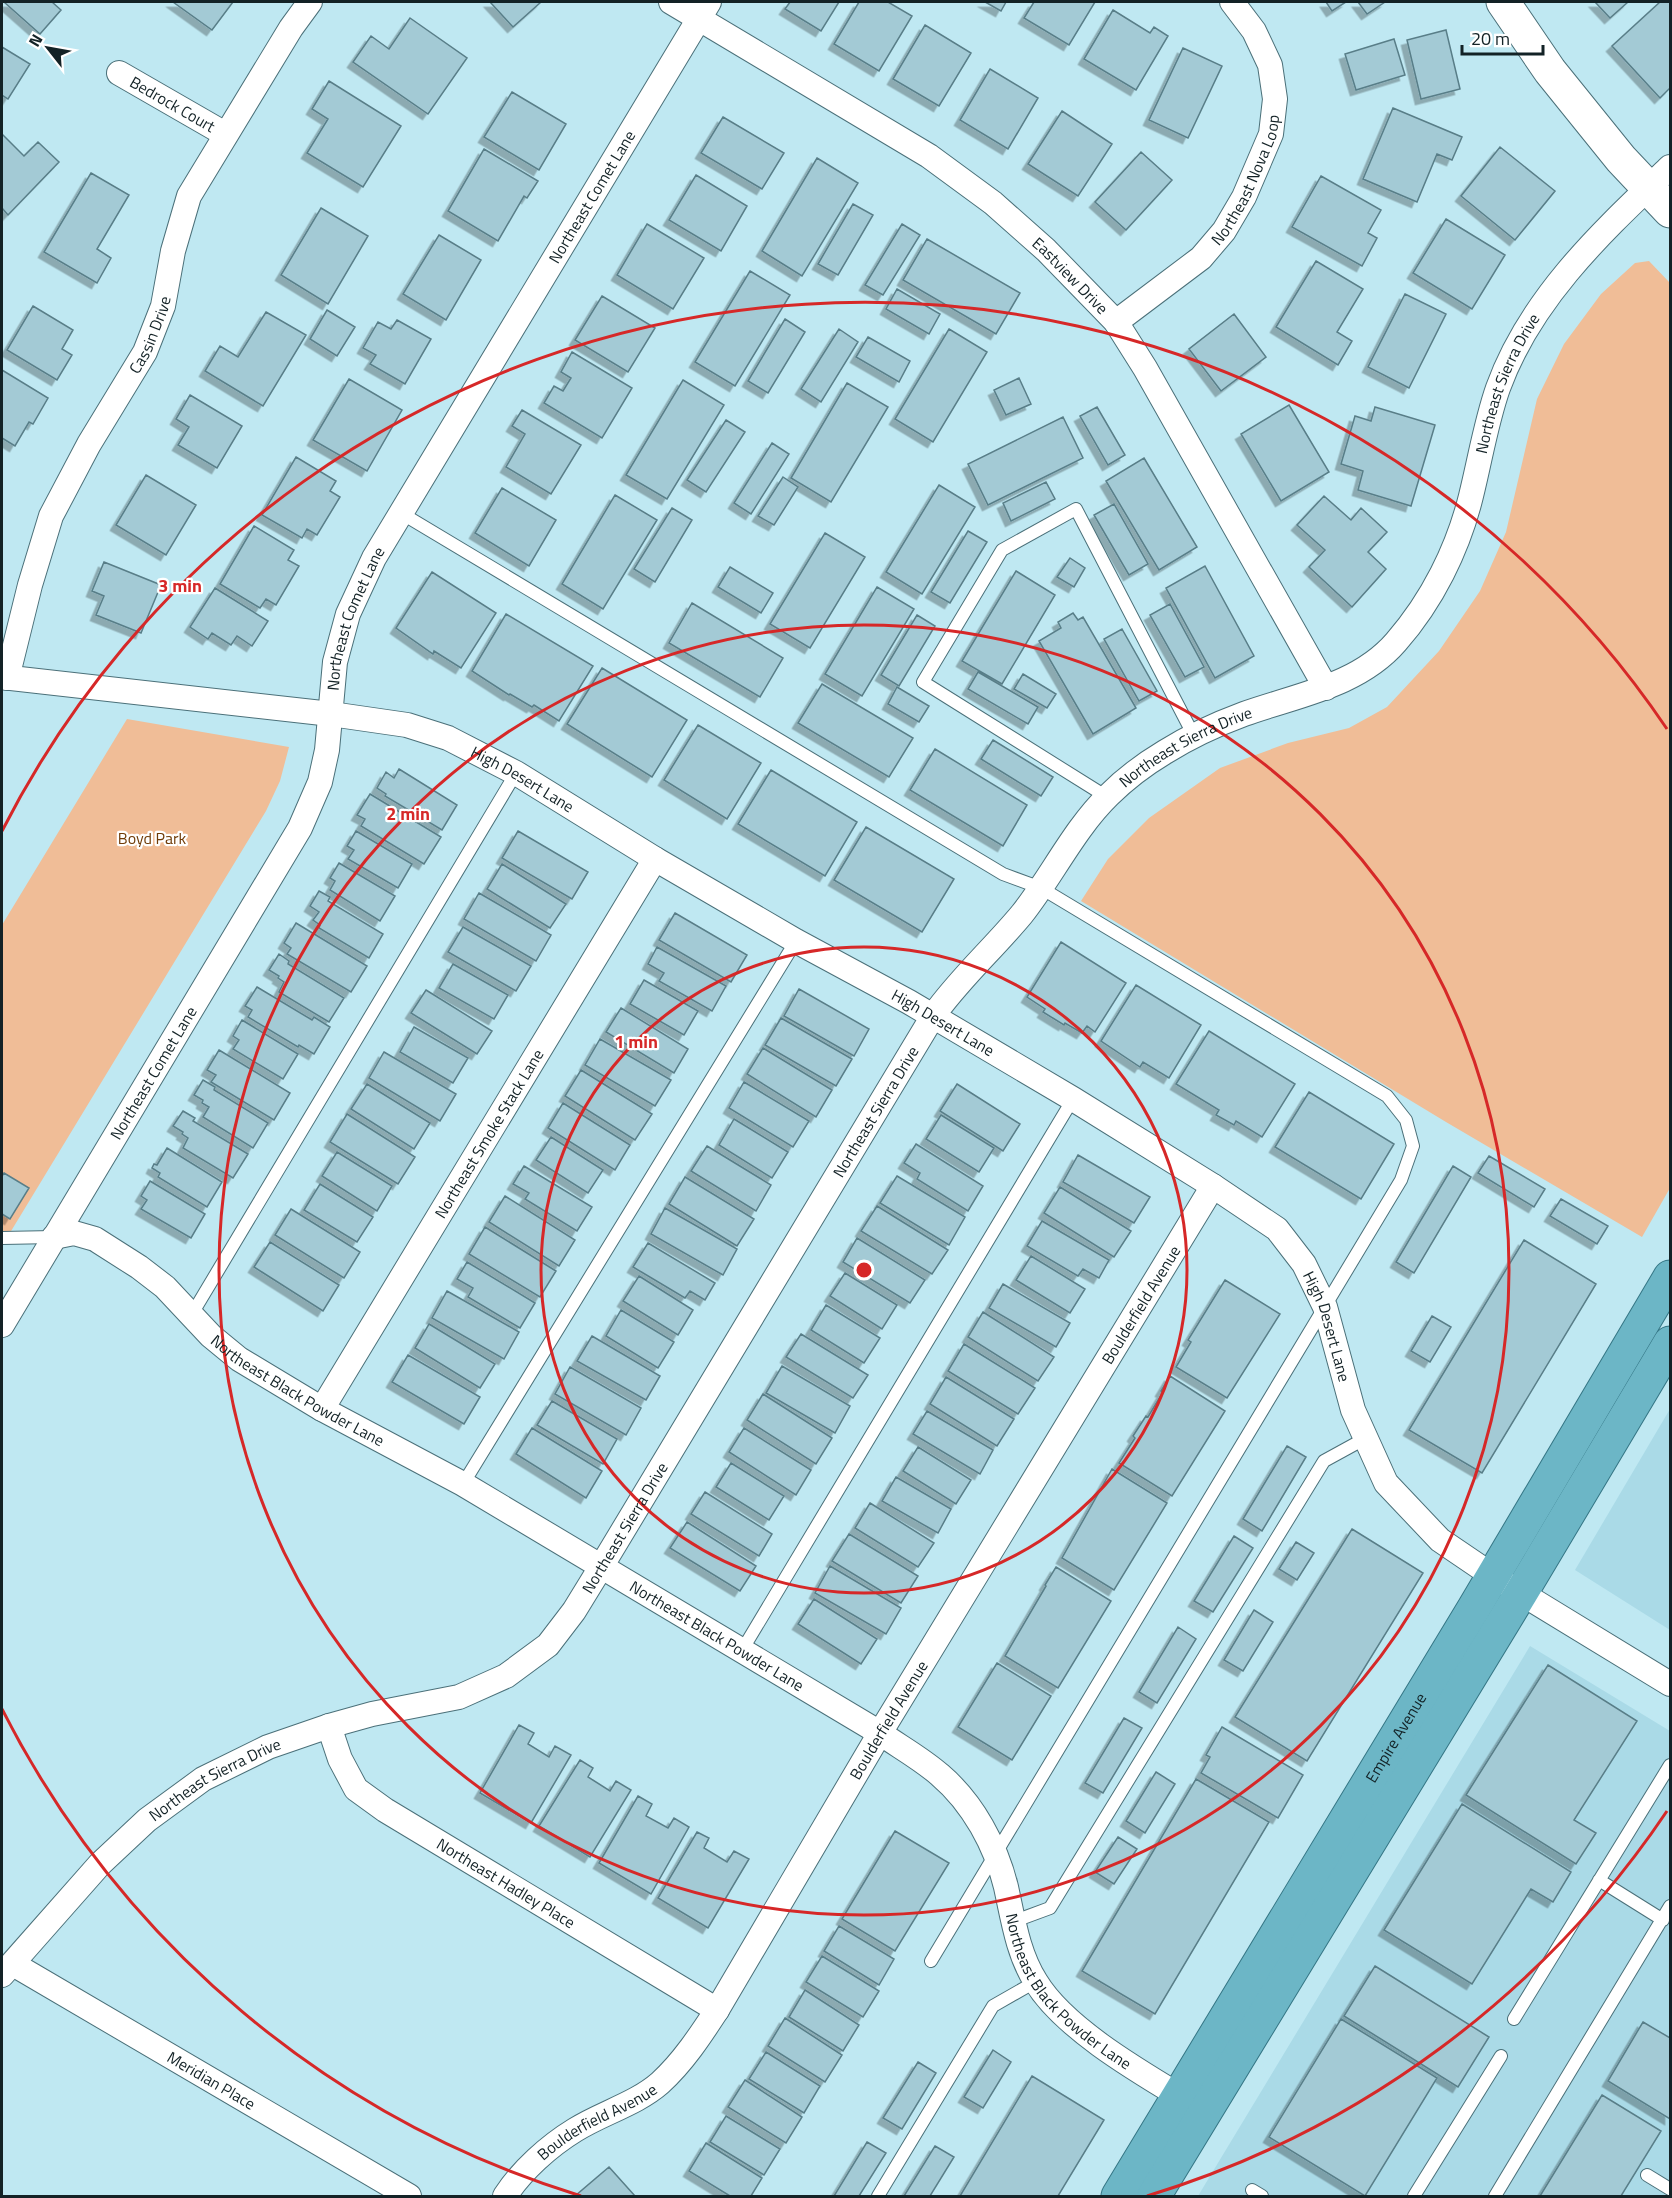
<svg xmlns="http://www.w3.org/2000/svg" width="1672" height="2198" viewBox="0 0 1672 2198" font-family="'Titillium Web',sans-serif">
<style>
.built{fill:#aadae7}
.green{fill:#f0bd97}
.building{fill:#a3cad5;stroke:#597e88;stroke-width:1.5;filter:url(#shadow)}
.lines{fill:none;stroke-linecap:round;stroke-linejoin:round}
.service-casing{stroke:#4b7079;stroke-width:14}
.minor-casing{stroke:#4b7079;stroke-width:26}
.secondary-casing{stroke:#4b7079;stroke-width:35}
.trunk-casing{stroke:#357685;stroke-width:35}
.service{stroke:#fff;stroke-width:12}
.minor{stroke:#fff;stroke-width:24}
.secondary{stroke:#fff;stroke-width:33}
.trunk{stroke:#6cb6c6;stroke-width:33}
.ring{fill:none;stroke:#d62828;stroke-width:3}
.labels{text-anchor:middle;dominant-baseline:central;stroke-width:4.5;stroke-linejoin:round;paint-order:stroke}
.street-label{font-size:16px;fill:#132226;stroke:#fff}
.park-label{font-size:16px;fill:#6f3b07;stroke:#fff}
.centre{fill:#d62828;stroke:#fff;stroke-width:3}
.ring-label{font-size:18px;text-anchor:middle;font-weight:bold;fill:#d62828;stroke:#fff;stroke-width:4.5;stroke-linejoin:round;paint-order:stroke}
</style>
<defs>
<filter id="shadow"><feDropShadow dx="-5.5" dy="5.5" stdDeviation="0" flood-color="#0004"/></filter>
</defs>
<rect width="100%" height="100%" fill="#bfe8f2"/>
<!-- built -->
<path class="built" d="M1670,1409V1630L1575,1570Z
M1530,1646L1670,1731V2196H1198Z"/>
<!-- green -->
<path class="green" d="M1649,261L1670,283V1188L1642,1237L1446,1122L1081,901L1108,859L1149,818L1220,768L1288,743L1349,728L1387,707L1439,651L1480,591L1506,532L1537,399L1564,344L1601,294L1635,263Z
M127,719L289,747L280,781L266,811L2,1246V925Z"/>
<!-- building -->
<path class="building" d="M4,2H52L61,10L40,34Z
M173,2H233L212,30Z
M490,2H541L513,27Z
M790,2H839L821,31L785,9Z
M859,2H888L912,16L879,71L834,44Z
M985,2H1006L1001,11Z
M1034,2H1095L1069,45L1024,18Z
M1326,2H1346L1332,11Z
M1358,2H1385L1367,14Z
M1595,2H1628L1610,18Z
M1660,2H1670V88L1660,98L1612,46Z
M1113,10L1150,33L1154,27L1168,36L1136,90L1084,59Z
M410,18L467,58L428,114L353,62L371,36L389,49Z
M925,25L971,53L939,106L893,79Z
M1446,30L1460,89L1421,99L1407,40Z
M1394,39L1405,75L1356,90L1345,54Z
M2,47L30,64L8,99L2,95Z
M1183,48L1222,66L1188,138L1149,120Z
M990,69L1038,98L1008,149L960,120Z
M329,81L401,126L363,187L307,153L328,119L312,109Z
M512,92L566,124L539,170L484,137Z
M1393,108L1462,137L1452,160L1437,154L1417,202L1363,179Z
M1062,111L1112,144L1078,196L1028,164Z
M723,117L784,153L762,189L701,153Z
M2,134L24,156L38,142L59,162L8,215L2,208Z
M1500,147L1555,191L1515,240L1461,196Z
M484,149L538,181L527,198L524,196L498,241L448,211Z
M1141,152L1172,180L1126,230L1095,202Z
M817,158L858,183L802,276L762,251Z
M91,173L129,195L97,249L111,258L97,283L44,252Z
M696,175L747,206L721,251L669,220Z
M1321,176L1381,210L1368,233L1377,238L1362,266L1292,227Z
M853,204L873,215L838,275L818,264Z
M321,208L368,236L328,304L281,275Z
M1446,219L1505,255L1472,309L1413,273Z
M647,224L704,258L673,309L617,275Z
M902,224L920,235L883,295L865,285Z
M439,235L481,260L446,320L403,294Z
M927,239L1020,293L996,334L903,280Z
M1316,261L1363,289L1337,332L1352,341L1338,365L1276,327Z
M750,271L790,295L735,386L695,362Z
M897,289L940,314L929,334L886,309Z
M1405,294L1446,314L1409,388L1368,367Z
M602,296L655,328L628,372L575,340Z
M33,306L73,330L62,349L72,355L57,380L7,350Z
M327,310L355,327L337,356L310,339Z
M266,312L306,335L263,406L205,371L220,346L238,357Z
M1234,314L1266,357L1221,391L1189,349Z
M785,319L805,332L768,393L748,381Z
M397,320L431,339L405,384L370,364L376,355L363,348L378,322L391,329Z
M839,329L858,342L821,402L801,389Z
M949,329L987,352L933,442L895,419Z
M868,337L910,361L899,382L856,357Z
M572,352L632,388L602,438L544,403L554,386L563,391L571,378L561,372Z
M2,370L48,398L33,424L29,422L15,446L2,438Z
M1019,378L1031,404L1006,415L994,390Z
M349,379L402,410L367,471L313,440Z
M683,380L724,405L667,499L626,475Z
M847,383L888,407L831,502L791,478Z
M190,395L242,426L217,468L178,445L189,427L176,419Z
M1289,405L1329,472L1281,501L1241,434Z
M1097,407L1125,455L1108,465L1080,416Z
M1375,407L1435,425L1411,506L1358,490L1363,471L1341,464L1355,416L1371,421Z
M522,410L581,445L551,494L506,467L525,434L512,426Z
M1063,417L1083,458L988,505L968,464Z
M726,420L745,432L706,492L687,480Z
M772,443L789,454L751,514L734,503Z
M296,457L336,481L330,491L340,497L317,535L307,529L302,538L262,515Z
M1144,458L1197,547L1159,570L1106,481Z
M146,475L196,505L166,555L116,525Z
M783,477L798,487L774,525L758,516Z
M1046,482L1055,499L1011,521L1003,503Z
M939,485L975,507L922,594L886,572Z
M502,488L556,520L529,566L475,533Z
M615,495L657,520L603,609L562,584Z
M1324,496L1351,520L1361,508L1387,532L1368,552L1386,569L1352,607L1309,567L1325,550L1297,525Z
M1114,504L1148,564L1129,575L1094,515Z
M672,508L692,520L655,582L634,569Z
M254,526L294,550L288,560L299,566L276,605L266,599L260,608L220,584Z
M968,531L987,542L950,603L931,592Z
M825,533L865,557L810,648L770,624Z
M1070,558L1085,568L1074,587L1057,577Z
M104,562L161,585L141,633L96,615L104,596L92,591Z
M1205,566L1254,656L1215,678L1166,588Z
M730,567L773,593L761,613L718,587Z
M1016,571L1055,595L1002,684L962,661Z
M432,572L496,613L461,668L434,651L433,654L396,628Z
M877,587L914,609L862,696L825,674Z
M215,588L268,621L252,646L237,636L231,645L212,633L208,639L190,627Z
M692,603L783,658L760,697L669,643Z
M1170,604L1204,667L1185,677L1150,615Z
M1073,613L1078,620L1083,617L1136,708L1093,734L1039,641L1061,628L1058,622Z
M506,614L593,666L559,721L534,705L532,707L510,694L509,695L472,671Z
M917,615L935,626L899,686L881,675Z
M1122,629L1157,691L1139,701L1104,639Z
M602,668L687,720L652,777L567,724Z
M978,672L1038,707L1028,724L968,689Z
M1023,674L1056,694L1047,708L1014,689Z
M822,684L913,738L889,777L798,723Z
M897,687L929,706L919,722L888,704Z
M698,725L761,763L727,819L664,780Z
M993,740L1053,777L1041,796L981,759Z
M935,749L1027,805L1003,846L910,790Z
M399,769L457,805L442,830L385,796L386,794L377,788L386,772L394,778Z
M771,770L857,822L825,876L738,824Z
M370,794L441,837L424,864L361,826L365,819L357,815Z
M866,827L954,879L922,932L834,880Z
M356,831L412,864L398,888L348,859L354,850L347,846Z
M518,831L588,872L572,899L502,858Z
M339,863L395,896L380,921L330,890L335,881L330,878Z
M502,864L566,904L550,928L487,889Z
M319,891L330,897L328,901L383,934L369,958L319,928L320,925L313,920L319,912L310,906Z
M479,893L551,935L536,961L464,919Z
M675,913L747,955L731,982L659,940Z
M296,923L367,966L351,992L287,954L291,948L284,943Z
M463,927L531,966L516,991L448,952Z
M1061,942L1126,983L1095,1032L1087,1026L1082,1033L1065,1023L1064,1025L1043,1012L1045,1009L1027,997Z
M657,947L726,986L712,1011L659,981L664,973L648,964Z
M279,954L289,961L288,964L344,998L329,1022L279,992L284,982L278,978L279,976L269,970Z
M453,964L508,995L494,1019L439,988Z
M644,980L698,1011L684,1035L630,1004Z
M1136,985L1201,1025L1169,1078L1143,1062L1140,1067L1101,1041Z
M257,987L312,1020L314,1017L330,1027L314,1054L299,1045L298,1047L248,1017L252,1010L245,1006Z
M799,989L869,1029L854,1056L784,1016Z
M426,990L492,1031L477,1054L411,1013Z
M621,1008L688,1049L674,1073L606,1032Z
M781,1018L852,1059L836,1086L765,1045Z
M242,1020L298,1054L283,1079L233,1049L239,1040L233,1036Z
M414,1027L468,1058L453,1083L400,1052Z
M1209,1031L1295,1084L1262,1137L1236,1121L1234,1125L1216,1115L1219,1110L1176,1084Z
M600,1039L671,1080L655,1106L585,1065Z
M763,1048L832,1090L816,1117L747,1074Z
M219,1050L290,1093L274,1120L211,1082L216,1075L207,1070Z
M384,1052L456,1094L440,1121L369,1078Z
M581,1070L652,1114L635,1140L565,1096Z
M203,1080L215,1087L214,1090L268,1123L253,1148L203,1117L209,1107L202,1103L203,1100L194,1095Z
M744,1082L809,1121L793,1147L729,1108Z
M367,1084L430,1123L414,1149L351,1109Z
M957,1084L1020,1124L1003,1151L940,1111Z
M1309,1092L1394,1144L1361,1199L1275,1147Z
M563,1103L630,1145L615,1170L548,1128Z
M183,1111L195,1118L193,1121L248,1154L233,1178L183,1148L188,1138L182,1134L183,1132L173,1126Z
M347,1114L415,1157L398,1184L330,1142Z
M941,1115L994,1148L979,1172L926,1139Z
M734,1119L788,1152L772,1178L719,1145Z
M551,1137L603,1170L588,1193L536,1160Z
M916,1144L983,1186L968,1211L917,1179L920,1173L904,1163Z
M707,1146L771,1185L756,1211L691,1171Z
M167,1148L222,1182L207,1207L158,1177L160,1173L152,1168L154,1164L157,1165Z
M337,1152L392,1186L377,1211L322,1176Z
M1078,1155L1150,1197L1134,1223L1063,1182Z
M1489,1156L1545,1189L1534,1207L1478,1173Z
M524,1166L592,1207L577,1231L525,1199L529,1193L513,1184Z
M1453,1166L1471,1177L1414,1273L1396,1262Z
M4,1173L29,1188L10,1219L2,1214V1176Z
M897,1176L965,1217L949,1245L880,1203Z
M685,1177L754,1219L737,1246L669,1204Z
M150,1181L205,1214L191,1238L141,1209L147,1200L141,1196Z
M320,1184L373,1217L357,1242L304,1210Z
M1060,1187L1131,1231L1114,1257L1044,1213Z
M505,1196L575,1240L559,1266L489,1222Z
M1561,1199L1608,1226L1597,1244L1550,1216Z
M877,1206L948,1250L932,1274L861,1231Z
M665,1208L737,1249L723,1275L651,1234Z
M291,1209L360,1252L344,1278L275,1235Z
M1042,1221L1109,1260L1099,1278L1083,1269L1078,1276L1027,1246Z
M485,1227L556,1271L540,1297L469,1254Z
M857,1238L925,1280L910,1303L843,1262Z
M1524,1240L1596,1284L1482,1473L1409,1430Z
M270,1242L339,1285L323,1311L254,1267Z
M648,1243L715,1283L705,1300L690,1291L685,1298L633,1267Z
M1031,1256L1085,1289L1070,1313L1016,1280Z
M467,1262L535,1303L520,1328L468,1297L473,1288L457,1279Z
M845,1273L897,1305L882,1329L830,1296Z
M639,1276L693,1310L678,1335L623,1301Z
M1225,1280L1280,1314L1227,1398L1176,1367L1191,1342L1188,1340Z
M1003,1284L1070,1323L1056,1347L989,1308Z
M447,1291L519,1332L504,1359L432,1318Z
M826,1305L880,1338L864,1363L811,1330Z
M621,1310L674,1342L658,1368L606,1336Z
M983,1312L1054,1357L1038,1381L968,1337Z
M1432,1316L1451,1327L1430,1362L1411,1351Z
M429,1324L495,1364L480,1388L415,1348Z
M801,1334L868,1375L853,1398L786,1357Z
M592,1336L660,1376L646,1400L577,1361Z
M964,1344L1035,1388L1018,1414L948,1371Z
M408,1355L480,1397L464,1424L392,1382Z
M782,1366L850,1406L835,1433L766,1393Z
M570,1367L641,1408L626,1435L555,1394Z
M1170,1376L1225,1411L1172,1496L1119,1463L1135,1438L1133,1436L1146,1416L1148,1417L1163,1392L1161,1391Z
M946,1377L1014,1419L997,1446L930,1404Z
M763,1394L832,1438L816,1464L747,1420Z
M552,1401L617,1439L603,1464L537,1425Z
M927,1411L993,1450L980,1474L913,1434Z
M532,1428L602,1471L586,1498L516,1454Z
M744,1428L811,1470L796,1495L729,1452Z
M1287,1446L1306,1457L1262,1531L1243,1519Z
M918,1447L971,1480L956,1504L903,1471Z
M731,1463L784,1496L769,1520L716,1487Z
M1112,1469L1167,1503L1114,1590L1062,1558Z
M896,1477L951,1509L938,1533L882,1501Z
M705,1492L772,1534L759,1556L691,1514Z
M870,1503L934,1543L918,1567L855,1528Z
M687,1522L756,1566L740,1591L670,1548Z
M1352,1529L1423,1573L1307,1761L1235,1717Z
M849,1534L918,1576L901,1603L832,1561Z
M1234,1536L1253,1548L1213,1612L1194,1601Z
M1296,1542L1314,1553L1297,1580L1279,1569Z
M830,1566L901,1608L886,1634L815,1593Z
M1056,1567L1111,1601L1058,1688L1005,1656L1046,1586L1045,1585Z
M814,1599L877,1639L861,1664L798,1624Z
M1254,1610L1273,1622L1243,1671L1224,1660Z
M1178,1627L1196,1639L1157,1703L1139,1692Z
M997,1663L1051,1696L1012,1760L958,1727Z
M1548,1665L1637,1721L1574,1820L1596,1833L1576,1864L1466,1795Z
M1124,1718L1142,1728L1103,1793L1085,1783Z
M519,1725L534,1733L528,1744L549,1757L555,1746L571,1755L531,1823L480,1793Z
M1222,1727L1303,1775L1278,1818L1201,1773L1210,1757L1206,1755Z
M580,1760L593,1768L588,1777L610,1791L616,1781L631,1790L590,1857L539,1826Z
M1156,1772L1175,1784L1145,1833L1126,1821Z
M1196,1779L1269,1822L1155,2014L1082,1971Z
M638,1796L652,1804L646,1816L668,1828L674,1818L689,1827L651,1894L599,1863Z
M1462,1804L1571,1872L1553,1902L1531,1889L1472,1984L1384,1930Z
M895,1831L949,1863L895,1951L842,1919Z
M697,1832L709,1838L704,1848L727,1862L734,1851L749,1859L708,1928L658,1898Z
M1118,1837L1137,1849L1114,1884L1095,1872Z
M839,1926L894,1959L879,1985L824,1951Z
M822,1956L879,1991L863,2017L806,1982Z
M1375,1966L1489,2037L1458,2087L1344,2016Z
M805,1990L859,2025L843,2051L789,2017Z
M785,2018L842,2055L825,2082L768,2046Z
M1341,2019L1437,2078L1365,2196L1269,2137Z
M1643,2022L1670,2038V2037V2119L1608,2081Z
M993,2050L1011,2062L983,2108L964,2097Z
M766,2052L820,2086L804,2113L749,2079Z
M918,2062L936,2073L902,2129L883,2118Z
M1032,2076L1104,2120L1058,2196H960Z
M745,2080L802,2117L786,2143L728,2107Z
M1602,2095L1661,2131L1621,2196H1540Z
M726,2116L780,2149L764,2175L710,2142Z
M867,2142L886,2153L859,2196H834Z
M706,2143L762,2178L751,2196H730L689,2171Z
M935,2146L954,2157L930,2196H904Z
M609,2167L635,2196H575Z"/>
<g class="lines">
<!-- service casing -->
<g class="service-casing">
<path id="service" d="M401,513L1003,874L1041,888L1387,1096L1406,1120L1413,1146L1401,1180L931,1961
M1107,797L923,682L1002,550L1076,509L1194,736
M2,1238L54,1237
M192,1314L516,773
M463,1484L796,941
M741,1652L1073,1099
M1599,1880L1663,1920
M1012,1922L1050,1908L1324,1461L1366,1438
M1514,2019L1670,1765
M1647,2175L1670,2189
M1252,2190L1262,2196
M878,2196L993,2006L1035,1982
M1414,2196L1501,2056
M1495,2196L1670,1906"/>
</g>
<!-- minor casing -->
<g class="minor-casing">
<g id="minor">
<path id="s1" d="M671,2L929,156L993,203L1046,250L1116,322L1145,368L1326,688"/>
<path id="s2" d="M119,73L225,134"/>
<path id="s3" d="M1116,322L1201,258L1224,231L1244,197L1271,134L1275,99L1270,65L1254,31L1232,2"/>
<path id="s4" d="M2,677L331,714L407,725L448,738L516,773L655,859L796,941L909,1002L1073,1099L1213,1186L1277,1229L1304,1264L1325,1307L1353,1410L1386,1483L1440,1540L1493,1576L1670,1684"/>
<path id="s5" d="M7,678L30,585L51,516L89,444L145,352L163,306L173,251L189,196L291,28L310,2"/>
<path id="s6" d="M54,1237L74,1233L95,1239L139,1267L165,1287L211,1336L239,1359L322,1409L463,1484L880,1733C900,1747 922,1759 940,1775C973,1803 996,1846 1006,1887C1013,1919 1018,1954 1036,1982C1065,2030 1145,2075 1193,2104"/>
<path id="s7" d="M2,1325L300,828L320,782L327,750L335,662L348,614L374,558L709,2"/>
<path id="s8" d="M322,1409L655,859"/>
<path id="s9" d="M329,1726L340,1759L356,1789L385,1810L717,2010"/>
<path id="s10" d="M13,1964L409,2196"/>
<path id="s11" d="M2,1975L100,1864L147,1820L203,1779L268,1747L329,1726L372,1714L459,1697L506,1676L548,1645L574,1611L601,1567L933,1016C959,979 993,949 1022,914C1052,876 1074,829 1109,795C1125,779 1145,764 1165,752C1189,737 1217,724 1244,714C1297,695 1358,686 1396,642C1432,601 1458,549 1471,496C1480,460 1486,422 1498,388C1531,297 1603,231 1670,167"/>
<path id="s12" d="M505,2196C522,2170 549,2146 575,2130C602,2113 636,2104 660,2083C683,2062 700,2036 717,2010L880,1733L1213,1186"/>
</g>
</g>
<!-- secondary casing -->
<g class="secondary-casing">
<path id="secondary" d="M1503,2L1550,71L1621,159L1670,211"/>
</g>
<!-- trunk casing -->
<g class="trunk-casing">
<g id="trunk">
<path id="s13" d="M1118,2196L1474,1608L1670,1277"/>
<path d="M1154,2196L1521,1593L1670,1343"/>
</g>
</g>
<!-- service -->
<use href="#service" class="service"/>
<!-- minor -->
<use href="#minor" class="minor"/>
<!-- secondary -->
<use href="#secondary" class="secondary"/>
<!-- trunk -->
<use href="#trunk" class="trunk"/>
</g>
<!-- distance rings -->
<g class="ring">
<circle cx="864" cy="1270" r="323"/>
<circle cx="864" cy="1270" r="645"/>
<path d="M1667 1811A968 968 0 0 1 1147 2196M581 2196A968 968 0 0 1 2 1709M2 831A968 968 0 0 1 1667 729"/>
</g>
<g class="labels">
<!-- street labels -->
<g class="street-label">
<text stroke="none"><textPath href="#s2" startOffset="62">Bedrock Court</textPath></text>
<text stroke="none"><textPath href="#s3" startOffset="198">Northeast Nova Loop</textPath></text>
<text stroke="none"><textPath href="#s7" startOffset="1284">Northeast Comet Lane</textPath></text>
<text stroke="none"><textPath href="#s1" startOffset="486">Eastview Drive</textPath></text>
<text stroke="none"><textPath href="#s5" startOffset="375">Cassin Drive</textPath></text>
<text stroke="none"><textPath href="#s11" startOffset="2290">Northeast Sierra Drive</textPath></text>
<text stroke="none"><textPath href="#s7" startOffset="798">Northeast Comet Lane</textPath></text>
<text stroke="none"><textPath href="#s11" startOffset="1768">Northeast Sierra Drive</textPath></text>
<text stroke="none"><textPath href="#s4" startOffset="536">High Desert Lane</textPath></text>
<text stroke="none"><textPath href="#s4" startOffset="1022">High Desert Lane</textPath></text>
<text stroke="none"><textPath href="#s7" startOffset="294">Northeast Comet Lane</textPath></text>
<text stroke="none"><textPath href="#s11" startOffset="1282">Northeast Sierra Drive</textPath></text>
<text stroke="none"><textPath href="#s8" startOffset="322">Northeast Smoke Stack Lane</textPath></text>
<text stroke="none"><textPath href="#s12" startOffset="1110">Boulderfield Avenue</textPath></text>
<text stroke="none"><textPath href="#s4" startOffset="1526">High Desert Lane</textPath></text>
<text stroke="none"><textPath href="#s6" startOffset="297">Northeast Black Powder Lane</textPath></text>
<text stroke="none"><textPath href="#s11" startOffset="796">Northeast Sierra Drive</textPath></text>
<text stroke="none"><textPath href="#s6" startOffset="783">Northeast Black Powder Lane</textPath></text>
<text stroke="none"><textPath href="#s12" startOffset="624">Boulderfield Avenue</textPath></text>
<text stroke="none"><textPath href="#s13" startOffset="536">Empire Avenue</textPath></text>
<text stroke="none"><textPath href="#s11" startOffset="292">Northeast Sierra Drive</textPath></text>
<text stroke="none"><textPath href="#s9" startOffset="246">Northeast Hadley Place</textPath></text>
<text stroke="none"><textPath href="#s6" startOffset="1305">Northeast Black Powder Lane</textPath></text>
<text stroke="none"><textPath href="#s10" startOffset="230">Meridian Place</textPath></text>
<text stroke="none"><textPath href="#s12" startOffset="120">Boulderfield Avenue</textPath></text>
</g>
<!-- park labels -->
<g class="park-label">
<text x="152" y="838">Boyd Park</text>
</g>
</g>
<circle cx="864" cy="1270" r="9" class="centre"/>
<g class="ring-label">
<text x="180" y="592">3 min</text>
<text x="408" y="820">2 min</text>
<text x="636" y="1048">1 min</text>
</g>
<!-- border -->
<rect width="1672" height="2198" fill="none" stroke="#132226" stroke-width="6"/>
<!-- north arrow -->
<g transform="translate(48 48) rotate(301)" stroke="#ffffff" stroke-width="4.5" paint-order="stroke">
<path d="M0-4.5L10 22L0 15L-10 22Z" fill="#132226"/>
<text y="-9" font-size="16" font-weight="bold" text-anchor="middle" fill="#132226">N</text>
</g>
<!-- scale -->
<path d="M1462 45v9h81v-9" fill="none" stroke="#132226" stroke-width="3"/>
<text x="1471" y="45" font-size="18" fill="#132226" stroke="#ffffff" stroke-width="4.5" paint-order="stroke">20 m</text>
</svg>
